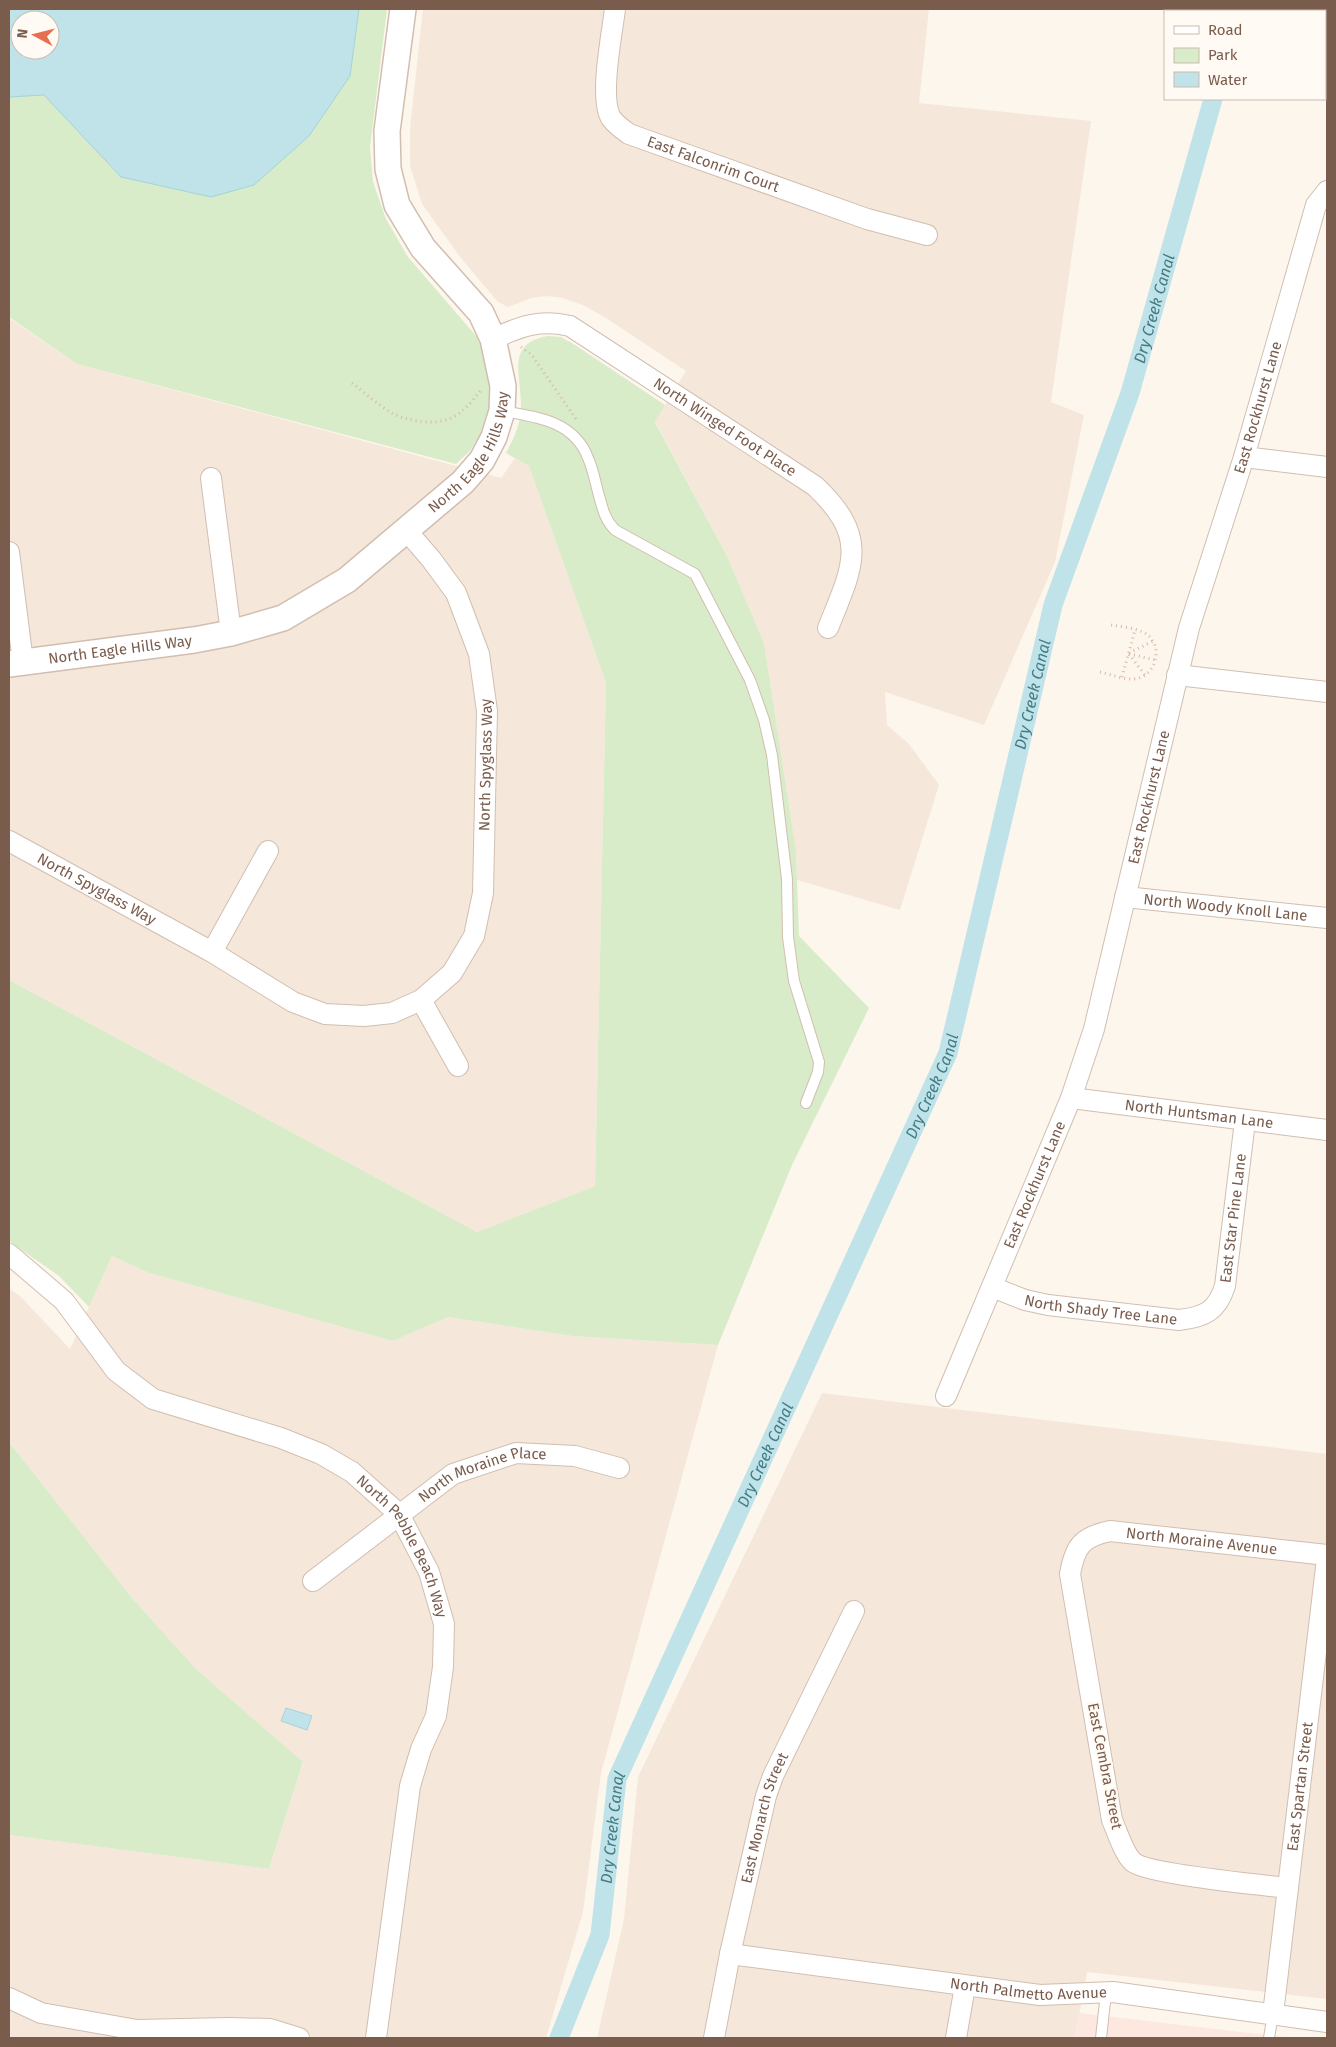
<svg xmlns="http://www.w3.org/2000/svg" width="1336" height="2047" viewBox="0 0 1336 2047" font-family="'Fira Sans',sans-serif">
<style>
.residential{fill:#f5e8da}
.commercial{fill:#fde8e0}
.green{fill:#d8ecc9;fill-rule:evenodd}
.water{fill:#bfe3e8;stroke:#a5d3da;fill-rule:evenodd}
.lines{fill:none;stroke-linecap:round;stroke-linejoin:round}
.canal{stroke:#bfe3e8;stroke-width:19}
.service-casing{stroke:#d1beb0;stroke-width:12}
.minor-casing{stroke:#d1beb0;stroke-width:22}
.tertiary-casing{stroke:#d1beb0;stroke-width:28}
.path{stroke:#d9b8a5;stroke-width:3;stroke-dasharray:1 4;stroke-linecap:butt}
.service{stroke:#fff;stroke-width:10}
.minor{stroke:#fff;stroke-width:20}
.tertiary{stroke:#fff;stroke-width:25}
.labels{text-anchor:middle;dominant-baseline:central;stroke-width:4.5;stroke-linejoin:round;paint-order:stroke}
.street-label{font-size:15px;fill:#7a5c4d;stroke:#fffaf3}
.water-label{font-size:16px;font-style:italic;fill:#437c86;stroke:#fffaf3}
</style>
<rect width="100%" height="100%" fill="#fdf6ec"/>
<!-- residential -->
<path class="residential" d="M423,9H929L919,103L1091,121L1051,402L1084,415L1055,562L984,725L885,692L887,725L909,744L939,785L900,910L797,880L796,851L764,643L727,556L655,421L686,371L606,318L585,306L563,298L546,296L531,298L508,307L498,302L460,257L422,204L410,166V128Z
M9,318L77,364L501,478L515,458L529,466L606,683L595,1186L477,1232L9,980Z
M112,1256L149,1273L393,1341L448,1317L572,1336L718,1345L601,1773L583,1912L546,2038H9V1835L269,1869L303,1763L197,1670L132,1598L9,1442V1289L19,1295L70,1349Z
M822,1393L1327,1454V1999L1087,1972L1075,2038H597L624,1919L638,1777Z"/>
<!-- commercial -->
<path class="commercial" d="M1079,2013L1293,2038H1075Z"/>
<!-- green -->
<path class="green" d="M9,9H387L370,147L373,182L386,219L408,257L477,337L486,356L491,381V408L482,431L470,451L456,464L77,364L9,317ZM20,20H50V50H20Z
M548,336L561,337L575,345L665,405L655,422L727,556L764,643L796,851L799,936L869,1008L792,1165L718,1345L572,1336L448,1317L393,1341L149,1273L112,1256L89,1307L59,1276L9,1241V980L477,1232L595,1186L606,683L529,466L506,453C512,442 518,430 520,417C526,383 500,344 548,336Z
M9,1442L132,1598L197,1670L303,1762L269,1869L9,1835Z"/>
<!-- water -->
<path class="water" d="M9,9H359L350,76L309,136L254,185L211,197L121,177L44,95L9,97ZM20,20H50V50H20Z
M286,1708L312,1716L307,1730L281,1721Z"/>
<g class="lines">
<!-- canal -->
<g class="canal">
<path d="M1235,11V9"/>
<path id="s1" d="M559,2038L600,1935L617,1779L948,1053L1053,605L1130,393L1213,99"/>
</g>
<!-- service casing -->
<g class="service-casing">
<path id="service" d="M502,411C537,417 574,421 588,458C593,469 595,481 598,492C602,506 604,519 615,530L695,574L750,680L764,720L772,755L787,879L788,937L794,981L819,1062L818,1072L806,1103
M1101,2038L1106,1993
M1269,2038L1273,2014"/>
</g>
<!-- minor casing -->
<g class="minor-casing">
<g id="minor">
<path id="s2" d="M615,9C612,34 599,98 611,118C616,125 622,129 629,134L867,219L927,235"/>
<path id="s3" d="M493,339C521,326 540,319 570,326L815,486C870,538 853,566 828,628"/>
<path d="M1244,457L1327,467"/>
<path d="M211,478L231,633"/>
<path d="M9,552L23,662"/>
<path d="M1177,675L1327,692"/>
<path id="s4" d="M9,841L212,952L293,1002L325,1014L364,1016L392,1013L421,1000L452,973L474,936L483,893L487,711L479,654L456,593L431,559L406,530"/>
<path id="s5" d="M1125,897L1327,918"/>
<path d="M212,952L268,851"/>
<path d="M421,1000L458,1066"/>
<path id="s6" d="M1071,1098L1327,1130"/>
<path id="s7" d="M9,1254L64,1301L116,1371L153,1399L281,1438L321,1454L352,1472L399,1514L429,1572L444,1624L443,1667L436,1716L421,1749L410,1786L376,2038"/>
<path id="s8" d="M992,1287L1025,1300L1048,1305L1179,1320C1205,1317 1217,1311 1225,1286L1245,1121"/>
<path id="s9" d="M946,1396L1071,1098L1094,1029L1189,628L1244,457L1316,205L1327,191"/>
<path id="s10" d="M313,1581L453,1474L516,1453L575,1456L619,1468"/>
<path id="s11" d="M1288,1888C1263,1885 1147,1874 1133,1862C1124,1854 1117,1831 1112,1820L1070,1574C1075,1546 1082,1537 1110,1531L1327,1555"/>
<path id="s12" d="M730,1954L1040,1995L1113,1992L1327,2022"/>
<path d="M9,1998L41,2013L137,2030L229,2028L270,2029L299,2038"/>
<path id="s13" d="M1273,2014L1327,1559"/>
<path id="s14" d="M714,2038L730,1954L766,1796L773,1776L854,1611"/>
<path d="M956,2038L965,1986"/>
</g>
</g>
<!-- tertiary casing -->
<g class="tertiary-casing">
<g id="tertiary">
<path id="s15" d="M9,664L194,640L231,633L283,618L347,580L463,482L482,460L494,437L502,411L503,386L493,339L481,313L423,248L397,205L388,169L387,131L403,9"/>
</g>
</g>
<!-- path -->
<path class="path" d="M521,347L531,354L576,419
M352,383C365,393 378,405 392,413C409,422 436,426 453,417C465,411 473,400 481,390
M1129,653L1153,641
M1129,654L1156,660
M1129,654L1145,675
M1100,672C1111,674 1123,680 1134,679C1155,677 1164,649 1148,635C1138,628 1123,627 1111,625
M1122,677L1135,630"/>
<!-- service -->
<use href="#service" class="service"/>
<!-- minor -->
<use href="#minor" class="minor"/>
<!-- tertiary -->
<use href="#tertiary" class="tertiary"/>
</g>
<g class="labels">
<!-- street labels -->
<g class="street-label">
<text stroke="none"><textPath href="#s2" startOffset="224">East Falconrim Court</textPath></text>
<text stroke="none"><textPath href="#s9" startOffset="1039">East Rockhurst Lane</textPath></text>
<text stroke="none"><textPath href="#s3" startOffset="265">North Winged Foot Place</textPath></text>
<text stroke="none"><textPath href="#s15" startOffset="534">North Eagle Hills Way</textPath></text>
<text stroke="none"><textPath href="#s15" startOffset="112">North Eagle Hills Way</textPath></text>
<text stroke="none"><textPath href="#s4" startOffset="716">North Spyglass Way</textPath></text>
<text stroke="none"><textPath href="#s9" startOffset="634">East Rockhurst Lane</textPath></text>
<text stroke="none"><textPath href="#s4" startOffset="100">North Spyglass Way</textPath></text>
<text stroke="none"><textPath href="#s5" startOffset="101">North Woody Knoll Lane</textPath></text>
<text stroke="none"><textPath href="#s6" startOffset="129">North Huntsman Lane</textPath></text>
<text stroke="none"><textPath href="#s9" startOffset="229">East Rockhurst Lane</textPath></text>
<text stroke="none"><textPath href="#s8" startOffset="321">East Star Pine Lane</textPath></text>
<text stroke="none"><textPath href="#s8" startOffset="112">North Shady Tree Lane</textPath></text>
<text stroke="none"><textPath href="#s10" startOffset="204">North Moraine Place</textPath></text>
<text stroke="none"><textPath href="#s11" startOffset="611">North Moraine Avenue</textPath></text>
<text stroke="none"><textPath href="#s7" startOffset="511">North Pebble Beach Way</textPath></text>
<text transform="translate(1105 1766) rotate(79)">East Cembra Street</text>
<text stroke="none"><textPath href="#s13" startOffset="229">East Spartan Street</textPath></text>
<text stroke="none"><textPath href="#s14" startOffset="226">East Monarch Street</textPath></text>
<text stroke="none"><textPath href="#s12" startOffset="301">North Palmetto Avenue</textPath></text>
</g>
<!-- water labels -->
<g class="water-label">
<text stroke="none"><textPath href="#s1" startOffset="1839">Dry Creek Canal</textPath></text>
<text stroke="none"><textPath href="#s1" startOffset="1434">Dry Creek Canal</textPath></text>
<text stroke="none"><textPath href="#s1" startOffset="1029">Dry Creek Canal</textPath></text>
<text stroke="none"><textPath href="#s1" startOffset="624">Dry Creek Canal</textPath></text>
<text stroke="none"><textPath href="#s1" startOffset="219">Dry Creek Canal</textPath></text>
</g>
</g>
<!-- border -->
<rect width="1336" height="2047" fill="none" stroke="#7a5c4d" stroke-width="20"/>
<!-- legend -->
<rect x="1164" y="10" width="162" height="90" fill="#fffaf3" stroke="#cabbb1"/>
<rect x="1174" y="26" width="25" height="8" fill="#ffffff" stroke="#cabbb1"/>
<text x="1208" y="35" font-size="15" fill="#7a5c4d">Road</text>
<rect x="1174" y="48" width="25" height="15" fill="#d8ecc9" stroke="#cabbb1"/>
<text x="1208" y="60" font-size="15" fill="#7a5c4d">Park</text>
<rect x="1174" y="72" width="25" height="15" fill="#bfe3e8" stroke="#cabbb1"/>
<text x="1208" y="85" font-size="15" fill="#7a5c4d">Water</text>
<!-- north arrow -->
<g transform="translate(35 35) rotate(277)"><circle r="24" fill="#fffaf3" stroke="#cabbb1"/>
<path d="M0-4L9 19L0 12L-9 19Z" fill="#e76f51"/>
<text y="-8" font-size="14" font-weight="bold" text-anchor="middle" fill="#7a5c4d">N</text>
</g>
</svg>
